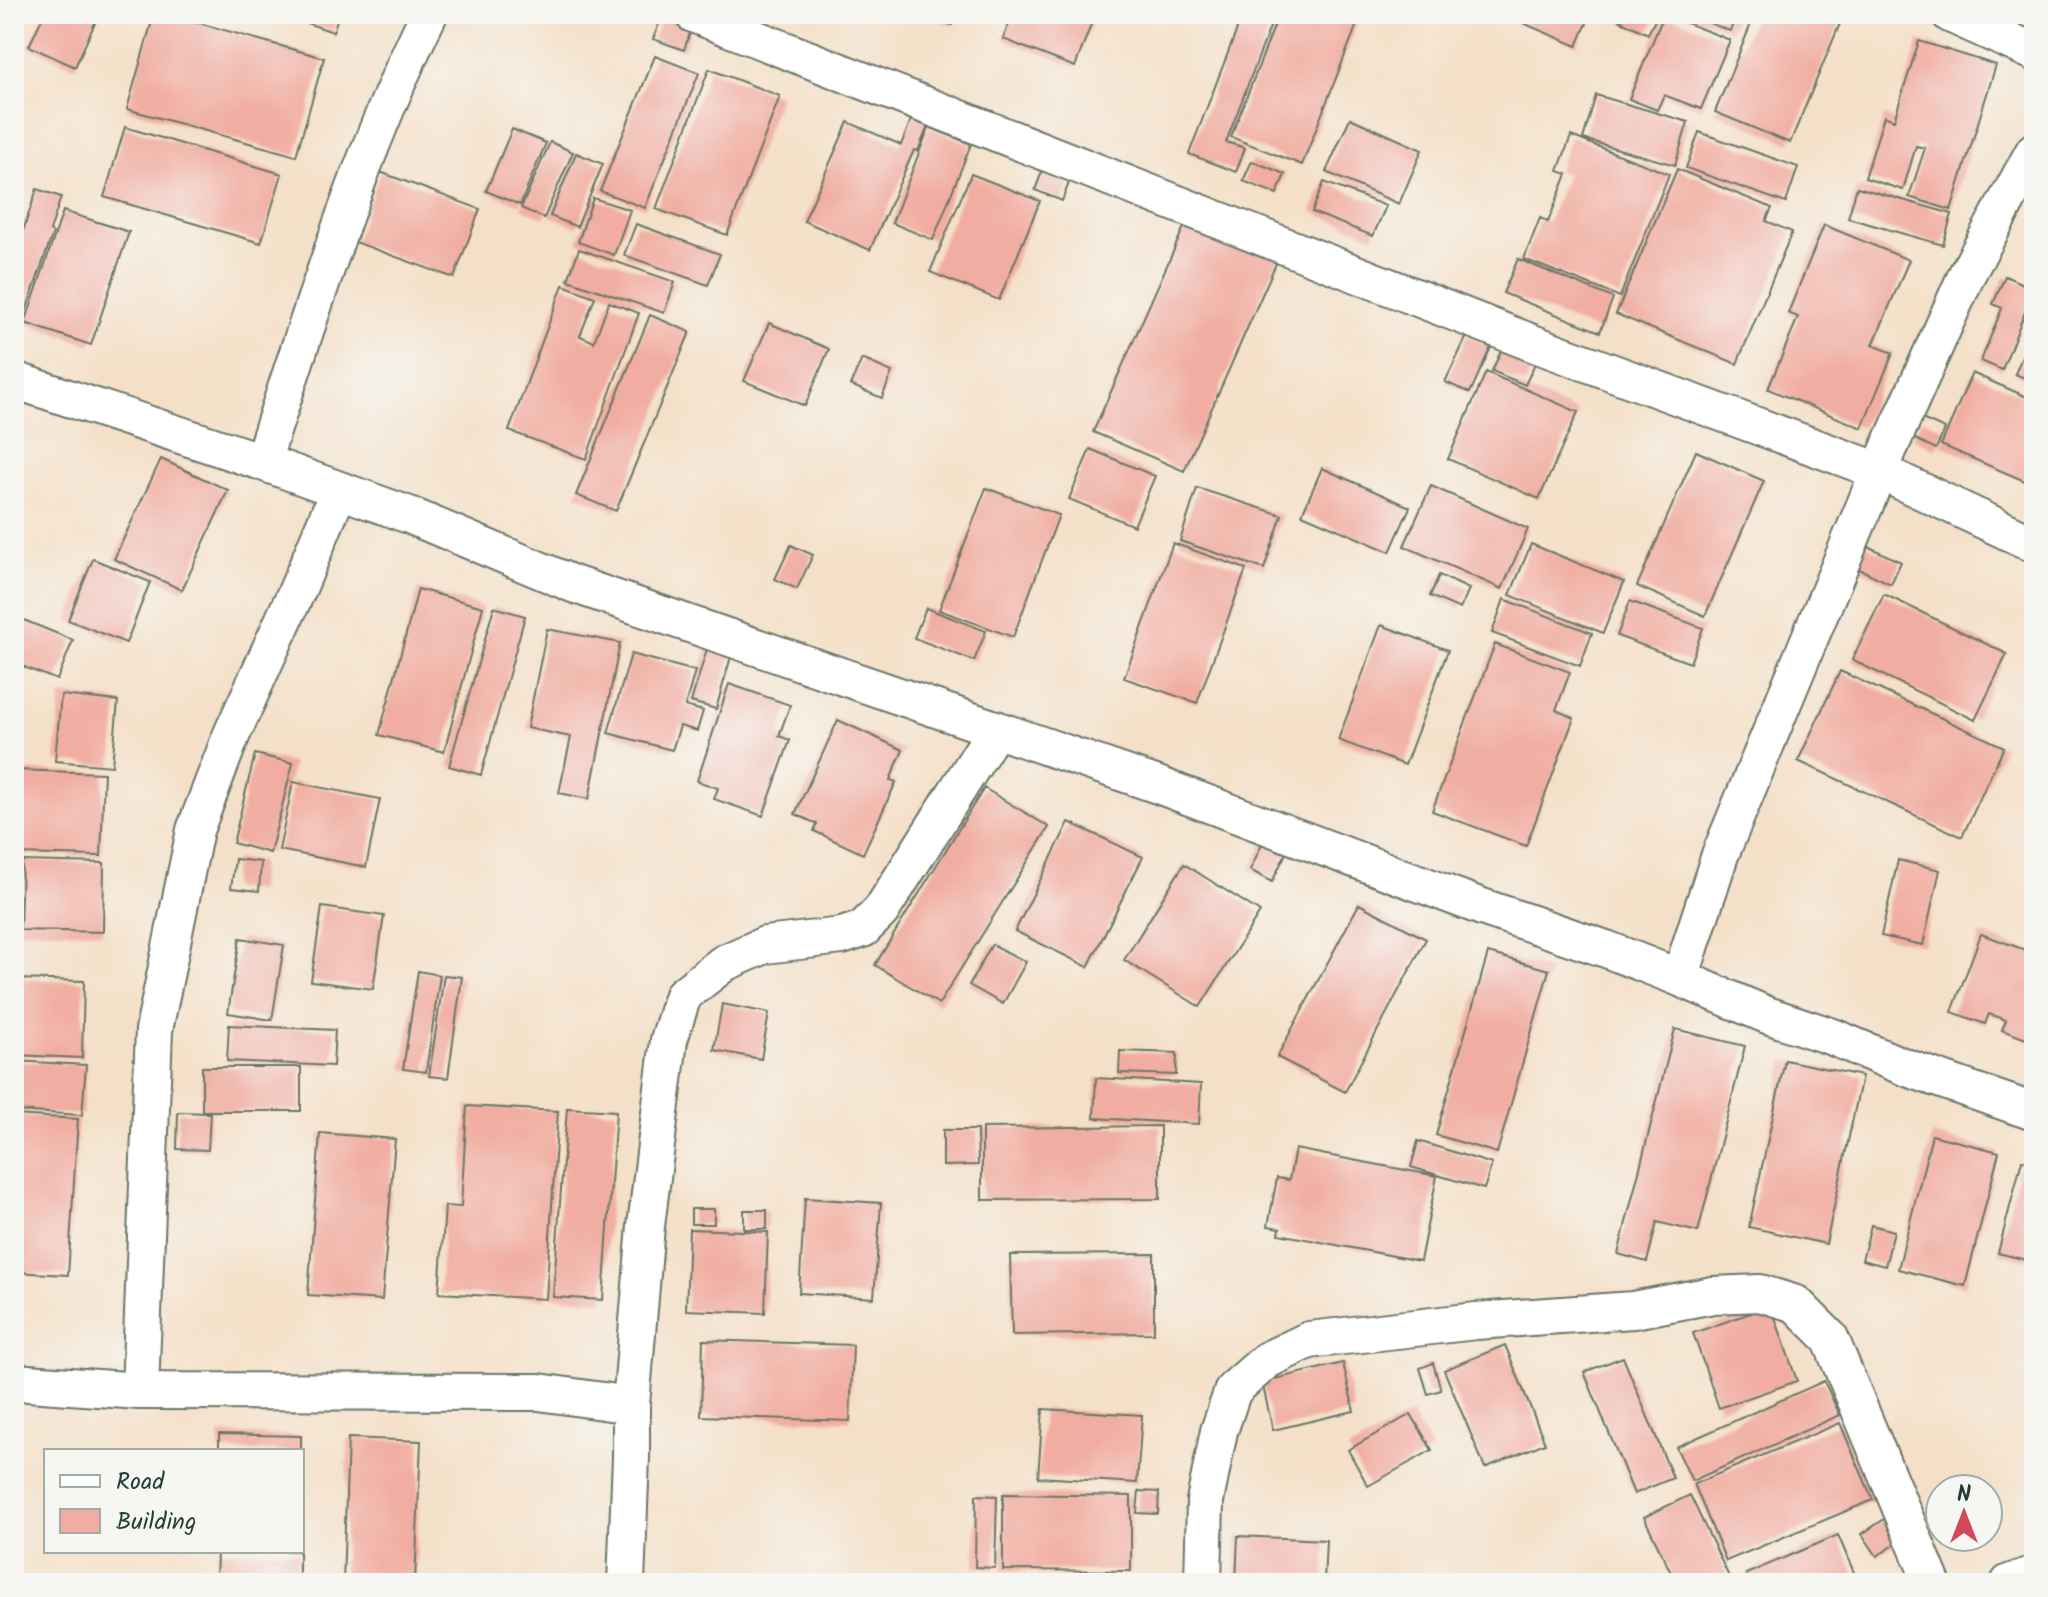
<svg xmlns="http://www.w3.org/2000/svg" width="2048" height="1597" viewBox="0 0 2048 1597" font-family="Kalam,sans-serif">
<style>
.building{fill:#f1ada1}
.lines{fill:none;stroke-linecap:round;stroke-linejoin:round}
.minor-casing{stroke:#6a7668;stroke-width:40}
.minor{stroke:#fff;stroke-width:36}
</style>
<rect width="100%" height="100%" fill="#f6f6f2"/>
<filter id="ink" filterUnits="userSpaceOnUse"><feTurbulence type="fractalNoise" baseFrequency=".0125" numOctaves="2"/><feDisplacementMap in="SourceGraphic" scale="16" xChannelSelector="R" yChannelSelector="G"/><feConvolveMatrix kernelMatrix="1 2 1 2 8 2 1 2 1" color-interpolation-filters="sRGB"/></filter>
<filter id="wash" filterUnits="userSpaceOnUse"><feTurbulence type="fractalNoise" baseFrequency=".006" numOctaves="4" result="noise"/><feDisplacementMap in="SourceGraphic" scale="32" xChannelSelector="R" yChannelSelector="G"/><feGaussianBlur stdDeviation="1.8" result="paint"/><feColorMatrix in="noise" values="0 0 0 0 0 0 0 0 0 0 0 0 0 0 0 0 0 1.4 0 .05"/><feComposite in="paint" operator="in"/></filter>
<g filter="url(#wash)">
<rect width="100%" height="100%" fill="#f4e0c8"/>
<g id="blocks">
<!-- building -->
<path class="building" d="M44,14H99L75,67L29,46Z
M154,14H167L324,58L296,156L127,109Z
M280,14H339L333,32Z
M663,14L693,24L684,50L653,39Z
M923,14H956L952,25Z
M1013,14H1095L1075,67L1003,39Z
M1243,14H1275L1226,142L1245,148L1236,172L1189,154Z
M1279,14H1361L1302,165L1231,137Z
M1513,14H1591L1577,46L1511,18Z
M1622,14H1658L1648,34L1619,20Z
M1664,14L1730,40L1701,109L1664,95L1657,110L1629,99Z
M1686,14H1737L1730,31Z
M1755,14H1844L1790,143L1715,112Z
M1919,41L1996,65L1951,210L1909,197L1925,148L1916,146L1903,190L1865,178L1884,116L1894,120Z
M655,56L699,73L645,208L600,191Z
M709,69L780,96L727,235L656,209Z
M1596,95L1688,122L1675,165L1583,139Z
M916,107L933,114L918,151L914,150L870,250L804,221L848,122L901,145Z
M1350,118L1422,150L1399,204L1326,172Z
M125,127L282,174L261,243L104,197Z
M929,127L971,144L933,240L892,223Z
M512,129L546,143L520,205L486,191Z
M1699,132L1798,167L1786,203L1686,168Z
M1571,136L1669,174L1620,297L1524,259L1540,218L1548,222L1567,174L1558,171Z
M550,142L573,152L544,218L521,208Z
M576,153L603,164L577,227L550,216Z
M1048,156L1075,167L1062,201L1035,190Z
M1252,161L1285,174L1277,194L1243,181Z
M1677,169L1772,208L1766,221L1792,232L1737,364L1616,314Z
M380,172L480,209L454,278L355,242Z
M971,174L1040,201L999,300L930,272Z
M1324,182L1386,206L1373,236L1312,212Z
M1857,187L1952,214L1943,245L1848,218Z
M37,189L61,197L50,231L53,233L25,314L14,310V258Z
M593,198L630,210L614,255L578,242Z
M63,211L129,232L91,345L25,323Z
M1188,218L1278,259L1184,471L1093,432Z
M636,224L720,254L708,285L624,255Z
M1824,225L1909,260L1873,345L1893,353L1862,428L1768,389L1798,317L1788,313Z
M579,249L675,282L664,313L568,280Z
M1518,259L1613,298L1600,332L1503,293Z
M2005,276L2034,289L2002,370L1981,361L2002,308L1993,304Z
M563,285L595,297L580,336L594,342L609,302L639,313L586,459L509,431Z
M650,315L690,332L616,511L576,495Z
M769,323L829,349L805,406L744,381Z
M2034,327V382L2015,374Z
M1467,336L1491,347L1470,393L1445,382Z
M1504,344L1537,359L1525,385L1492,371Z
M862,359L892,372L882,398L850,385Z
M1486,372L1578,412L1539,499L1448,459Z
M1972,373L2034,400V485L1941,445Z
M1922,419L1945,429L1936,449L1913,438Z
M1090,449L1155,476L1134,526L1069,499Z
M1696,451L1764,481L1705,616L1637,586Z
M161,459L228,490L182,590L114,559Z
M1322,468L1410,507L1390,552L1302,514Z
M1431,486L1528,529L1502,589L1404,546Z
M986,488L1059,515L1013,637L939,610Z
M1197,488L1282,515L1264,569L1180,541Z
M1173,543L1246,569L1197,703L1124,678Z
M1531,544L1624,582L1603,633L1510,595Z
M791,545L813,555L797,589L775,579Z
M1865,545L1901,562L1891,584L1855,567Z
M93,559L150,582L126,643L68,620Z
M1439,575L1469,589L1460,609L1430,596Z
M418,589L483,607L444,752L379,735Z
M1884,594L2007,654L1975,720L1852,660Z
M1504,599L1592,633L1580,666L1492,633Z
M1630,601L1703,628L1690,663L1617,636Z
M494,607L525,616L481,775L449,766Z
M926,608L986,631L974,661L914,638Z
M14,616L73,640L57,680L14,663Z
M1381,625L1448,650L1405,765L1338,740Z
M547,629L620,643L589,799L559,793L571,737L527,728Z
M710,639L734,646L716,709L691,702Z
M1495,644L1570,672L1556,710L1574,718L1526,846L1432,811Z
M631,654L695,671L685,706L703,711L697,731L680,726L672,750L608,733Z
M1840,671L2004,747L1962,837L1798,761Z
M729,684L790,705L779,736L790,740L763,816L714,799L718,788L697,781Z
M61,695L118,701L112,766L55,761Z
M838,720L903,750L890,780L896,782L863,854L814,831L817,824L795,814Z
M255,754L293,763L270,853L233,843Z
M14,770L104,773L101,856L14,854Z
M293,782L380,799L366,867L279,850Z
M984,788L1049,827L939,1004L875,965Z
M1069,822L1143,857L1088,967L1015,931Z
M1263,842L1286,853L1272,882L1250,870Z
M235,859L261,862L259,891L231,888Z
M1898,860L1940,870L1923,945L1881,936Z
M22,861L104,863L103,932L20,930Z
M1184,864L1260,912L1200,1007L1124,960Z
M1359,904L1426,939L1345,1092L1277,1057Z
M322,907L384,916L373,989L311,981Z
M1981,934L2034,953V1042L2002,1030L2006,1020L1989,1014L1985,1024L1952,1012Z
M240,938L284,945L272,1020L228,1013Z
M992,944L1026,962L1003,1004L969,985Z
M1488,953L1549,970L1497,1153L1436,1135Z
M418,971L440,975L426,1072L403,1069Z
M444,975L462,977L448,1078L429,1076Z
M14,979L84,981L82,1058L14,1055Z
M722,1004L769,1013L761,1059L714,1050Z
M229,1025L335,1030L333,1066L227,1061Z
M1675,1029L1745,1046L1698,1232L1657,1222L1647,1262L1618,1254Z
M1120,1051L1177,1053L1176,1075L1119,1073Z
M1785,1060L1862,1076L1826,1244L1749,1227Z
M14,1061L86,1065L82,1115L14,1111Z
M202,1067H301V1111H202Z
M1096,1078L1201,1084L1199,1124L1094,1118Z
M467,1106L558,1111L546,1299L439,1293L445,1206L461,1207Z
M567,1108L616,1111L603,1300L553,1297Z
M178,1112L210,1113L208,1150L177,1149Z
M14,1115L78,1119L68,1275L14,1272Z
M1160,1126V1199L982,1200V1128Z
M943,1130H977L978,1165L943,1166Z
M320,1133L395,1139L382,1300L308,1295Z
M1932,1135L1999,1152L1965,1286L1898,1269Z
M1418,1141L1492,1164L1484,1189L1411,1167Z
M1295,1149L1437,1176L1420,1261L1279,1234L1280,1228L1268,1226L1277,1178L1289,1180Z
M2022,1160L2034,1163V1262L1998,1253Z
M805,1198L881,1203L874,1298L799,1293Z
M691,1209H714V1224H691Z
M744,1210H767V1229H744Z
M1871,1225L1894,1231L1885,1266L1862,1260Z
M689,1229L768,1232L765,1313L686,1310Z
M1154,1254V1333L1012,1335L1010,1255Z
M1771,1306L1797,1381L1719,1408L1693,1333Z
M703,1340L853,1345L850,1421L701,1416Z
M1505,1345L1545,1443L1485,1468L1444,1370Z
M1623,1357L1673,1478L1634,1494L1584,1372Z
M1343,1363L1354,1411L1273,1430L1262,1382Z
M1433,1363L1441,1390L1428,1394L1420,1368Z
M1824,1381L1840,1415L1692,1481L1676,1447Z
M1043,1409L1142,1415L1137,1483L1038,1477Z
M1411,1414L1432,1450L1368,1486L1348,1450Z
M1840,1423L1873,1500L1726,1561L1694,1484Z
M219,1434L301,1436V1451H219Z
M348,1438L421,1441L415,1583H343Z
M1139,1491L1159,1492L1158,1514L1137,1513Z
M1003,1494L1131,1496V1571L1003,1570Z
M976,1495L997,1496L995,1568L975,1567Z
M1690,1495L1732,1583H1676L1644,1517Z
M1886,1518L1901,1541L1877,1556L1862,1534Z
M1838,1535L1855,1575L1837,1583H1750L1746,1574Z
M1238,1536L1326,1540L1324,1583H1236Z
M217,1551H299V1583H216Z"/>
</g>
</g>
<g filter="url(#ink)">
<use href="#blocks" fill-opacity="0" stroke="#6a7668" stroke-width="2"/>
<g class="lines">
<!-- minor casing -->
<g class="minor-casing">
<path id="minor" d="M693,14L1535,344L1879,471L2034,544
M1950,14L2034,52
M14,380L262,462L409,515L573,584L1158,785L1482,907L1606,949L1680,978L1720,855L1879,471L1967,274L2034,151
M262,462C312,311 358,158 429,14
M1680,978L1767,1015L1833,1037L1902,1066L2034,1112
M14,1382L140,1391L539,1392L631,1405
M140,1391L154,1030L195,830L231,736L299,586L339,490
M626,1583L631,1457V1405L646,1226L669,1040L683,995L724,963L765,945L842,936L863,929L881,911L996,729
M1203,1583L1205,1501L1219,1431L1233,1390L1267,1360L1309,1340L1476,1321L1633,1310L1713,1295L1760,1293L1796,1304L1830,1338L1932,1583
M2009,1583L2034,1574"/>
</g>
<!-- minor -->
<use href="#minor" class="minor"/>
</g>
</g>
<!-- margin -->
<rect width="2048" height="1597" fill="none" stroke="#f6f6f2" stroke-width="48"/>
<!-- legend -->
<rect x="44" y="1449" width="260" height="104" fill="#f6f6f2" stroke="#a0aca6" stroke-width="2"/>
<rect x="60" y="1475" width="40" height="12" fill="#ffffff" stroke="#a0aca6" stroke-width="2"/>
<text x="116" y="1489" font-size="24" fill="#1f3d34">Road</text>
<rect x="60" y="1509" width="40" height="24" fill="#f1ada1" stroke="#a0aca6" stroke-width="2"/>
<text x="116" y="1529" font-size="24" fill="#1f3d34">Building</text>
<!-- north arrow -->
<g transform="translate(1964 1513)"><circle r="38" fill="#f6f6f2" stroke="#a0aca6" stroke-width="2"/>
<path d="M0-6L14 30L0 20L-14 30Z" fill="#d1495b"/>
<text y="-12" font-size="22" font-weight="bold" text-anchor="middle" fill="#1f3d34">N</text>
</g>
</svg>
